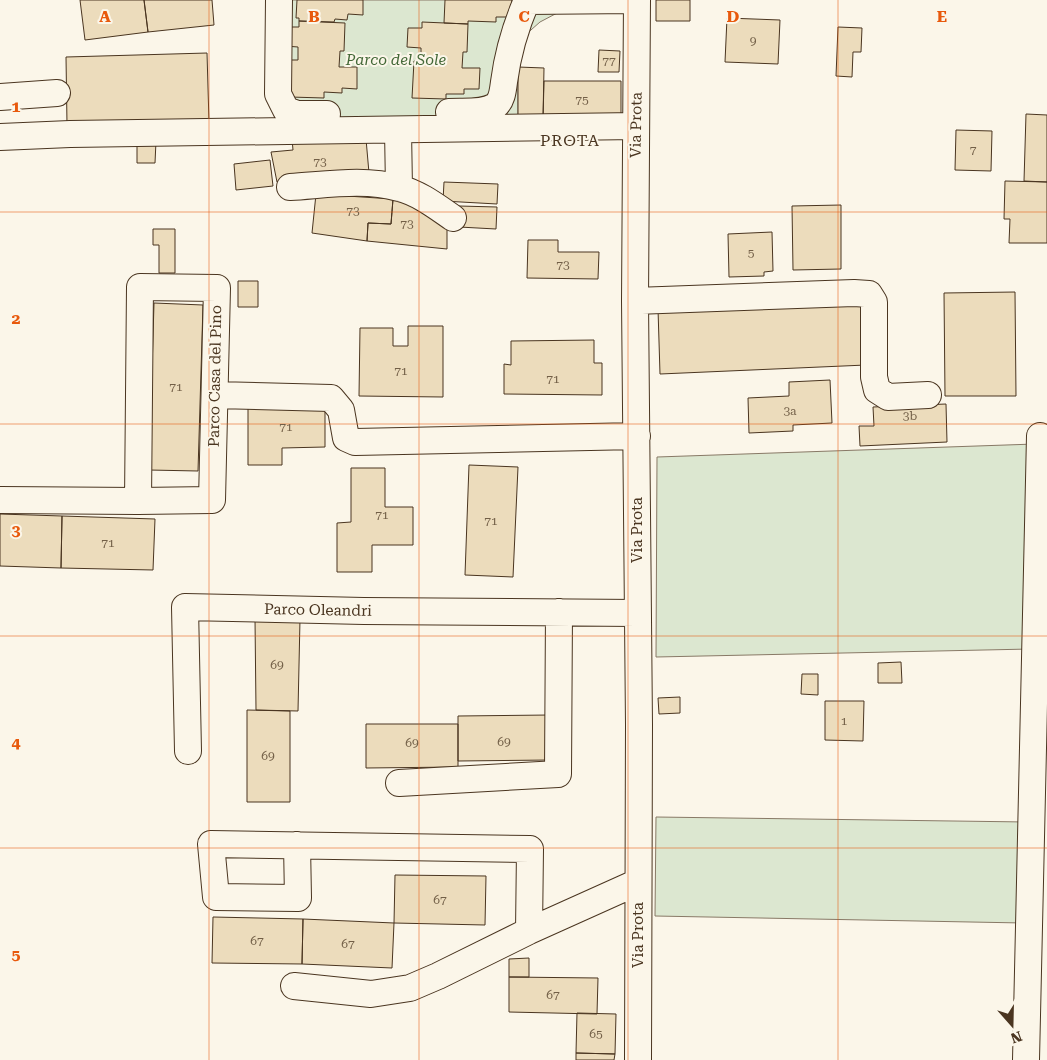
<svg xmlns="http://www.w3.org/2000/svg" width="1047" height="1060" viewBox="0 0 1047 1060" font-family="'Roboto Serif',serif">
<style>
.green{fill:#dce7d0;stroke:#887966}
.building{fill:#ecdcbc;stroke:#4a3520}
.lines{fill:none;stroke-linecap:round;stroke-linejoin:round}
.minor-casing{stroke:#4a3520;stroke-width:28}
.minor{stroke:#fbf6e9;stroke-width:26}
.grid{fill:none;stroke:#e8590c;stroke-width:1;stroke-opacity:0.55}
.labels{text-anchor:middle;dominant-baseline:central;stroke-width:4;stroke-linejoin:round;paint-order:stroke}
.number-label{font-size:12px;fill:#725f47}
.park-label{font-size:15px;font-style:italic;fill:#436837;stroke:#fbf6e9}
.street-label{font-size:15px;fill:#4a3520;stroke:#fbf6e9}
.neighbourhood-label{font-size:16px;letter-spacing:1px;fill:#4a3520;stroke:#fbf6e9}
.grid-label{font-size:16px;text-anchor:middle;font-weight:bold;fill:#e8590c;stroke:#fbf6e9;stroke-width:4;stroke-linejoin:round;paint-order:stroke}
</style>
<rect width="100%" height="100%" fill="#fbf6e9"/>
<!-- green -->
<path class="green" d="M267,0H559V12L540,22L523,37L518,67V119L286,121Z
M1035,444L1031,649L656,657L657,457Z
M656,817L1026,822L1023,923L655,916Z"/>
<!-- building -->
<path class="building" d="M80,0H144L148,32L85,40Z
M144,0H212L214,25L148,32Z
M297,0H363V15L348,14L347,20L335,19L334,22L299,21V18H296Z
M445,0H512L511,17H496V22L468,21V24L444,23Z
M656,0H690V21H656Z
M727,18L780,20L778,64L725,62Z
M299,21L345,23L344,51H340L339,67H357V89L342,88V93L324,92V98L290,97L291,60H298V47L285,46V27H299Z
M422,22L468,24L467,52H463L462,68H480L479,89H464V94H446V99L412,98L414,61H421V48L407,47L408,28H422Z
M838,27L862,28L861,52H853L852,77L836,76Z
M599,50L620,51L619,72H598Z
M207,53L209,122L67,125L66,57Z
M518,67L544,68L543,119H518Z
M544,81H621V120L543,119Z
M1026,114L1047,115V182L1024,181Z
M956,130L992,131L991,171L955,170Z
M292,139H366L369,173L277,182L271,152L293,150Z
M137,141H156L155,163H137Z
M270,160L273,186L236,190L234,164Z
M1005,181L1047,182V243H1009L1010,219H1004Z
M444,182L498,184L497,204L443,201Z
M316,194L393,199L391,224L368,223L367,241L312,233Z
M393,199L434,210L447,225V249L367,241L368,223L391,224Z
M841,205V269L793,270L792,206Z
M459,206L497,207L496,229L459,227Z
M153,229H175V273H159V245H153Z
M772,232L773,271L764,272V276L729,277L728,234Z
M528,240H558V252H599L598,279L527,278Z
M238,281H258V307H238Z
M1015,292L1016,396H945L944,293Z
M863,300L866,365L660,374L658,309Z
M154,303L203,305L198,471L149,470Z
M408,326H443V397L359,396L360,328H393V346H408Z
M594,340V363H602V395L504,394V364L511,365V341Z
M830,380L832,423L793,425V431L749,433L748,398L789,396V382Z
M946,404L947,442L860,446L859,426H874L873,407Z
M325,405V447L282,448V465H248V406Z
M469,465L518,467L513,577L465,575Z
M351,468H385V507H413V545H372V572H337V523L351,522Z
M0,514L62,516L61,568L0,566Z
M62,516L155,519L153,570L61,568Z
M255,619H300L298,711L256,710Z
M901,662L902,683H878V663Z
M802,674H818V695L801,694Z
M680,697V713L659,714L658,698Z
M825,701H864L863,741L825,740Z
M247,710L290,711V802H247Z
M550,715V760L458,761V716Z
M366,724H458V767L366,768Z
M395,875L486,876L485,925L394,923Z
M213,917L303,919L302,964L212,963Z
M303,919L394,923L392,968L302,964Z
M529,958V977H509V959Z
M509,977L598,978L597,1014L509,1012Z
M577,1013L616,1014L615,1054L576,1053Z
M576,1053L615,1054L614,1060H576Z"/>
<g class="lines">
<!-- minor casing -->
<g class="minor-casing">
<path id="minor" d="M279,0L278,94L286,110L297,114H327
M637,0L635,301L639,725L638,1060
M527,1L634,0
M0,97L57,93
M449,112C464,111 482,114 495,106C502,101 503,90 504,82C508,51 515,28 527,0
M398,130L399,188
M0,137L70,134L636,126
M290,187C325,185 365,178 399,188C419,193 437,207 453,218
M635,301L854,293L869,294L874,302V377L877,390L888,397L928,395
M215,395L331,398L341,410L346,438L355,442L637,436
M0,500L138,501L212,500L217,288L140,287L138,501
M188,751L185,607L364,611L637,613
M399,783L558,774L559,612
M297,845L298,898L216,897L211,844L530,849L529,931
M294,986L371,994L410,988L438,976L529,931L638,882
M1026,1060L1040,436"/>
</g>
<!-- minor -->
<use href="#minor" class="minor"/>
</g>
<!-- grid -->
<path class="grid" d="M209,0V1060M419,0V1060M628,0V1060M838,0V1060M0,212H1047M0,424H1047M0,636H1047M0,848H1047"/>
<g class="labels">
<!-- number labels -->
<g class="number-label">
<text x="753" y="41">9</text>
<text x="609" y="61">77</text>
<text x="582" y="100">75</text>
<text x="973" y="150">7</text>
<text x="320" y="162">73</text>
<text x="353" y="211">73</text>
<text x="407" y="224">73</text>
<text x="751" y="253">5</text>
<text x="563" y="265">73</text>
<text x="401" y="371">71</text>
<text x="553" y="379">71</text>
<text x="176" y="387">71</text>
<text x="790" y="411">3a</text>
<text x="910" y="416">3b</text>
<text x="286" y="427">71</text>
<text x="382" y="515">71</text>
<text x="491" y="521">71</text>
<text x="108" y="543">71</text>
<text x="277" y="665">69</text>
<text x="844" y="721">1</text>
<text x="504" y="742">69</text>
<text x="412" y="743">69</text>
<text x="268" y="756">69</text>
<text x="440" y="900">67</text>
<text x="257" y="941">67</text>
<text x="348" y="944">67</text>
<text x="553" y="995">67</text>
<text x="596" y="1034">65</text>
</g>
<!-- park labels -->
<g class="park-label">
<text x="396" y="60">Parco del Sole</text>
</g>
<!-- street labels -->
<g class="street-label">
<text transform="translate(636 125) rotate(-89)">Via Prota</text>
<text transform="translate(215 376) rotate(-89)">Parco Casa del Pino</text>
<text transform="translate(637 530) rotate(-90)">Via Prota</text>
<text transform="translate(318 610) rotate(1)">Parco Oleandri</text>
<text transform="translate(638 935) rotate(-90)">Via Prota</text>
</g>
<!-- neighbourhood labels -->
<g class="neighbourhood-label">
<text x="570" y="140">PROTA</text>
</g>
</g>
<g class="grid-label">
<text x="105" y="22">A</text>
<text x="314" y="22">B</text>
<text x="524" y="22">C</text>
<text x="733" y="22">D</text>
<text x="942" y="22">E</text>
<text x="16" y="112">1</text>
<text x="16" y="324">2</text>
<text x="16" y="536">3</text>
<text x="16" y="748">4</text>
<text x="16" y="960">5</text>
</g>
<!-- north arrow -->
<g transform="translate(1012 1025) rotate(160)" stroke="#fbf6e9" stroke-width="4" paint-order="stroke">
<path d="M0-4L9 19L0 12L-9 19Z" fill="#4a3520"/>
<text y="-8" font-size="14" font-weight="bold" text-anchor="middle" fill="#4a3520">N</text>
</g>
</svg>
